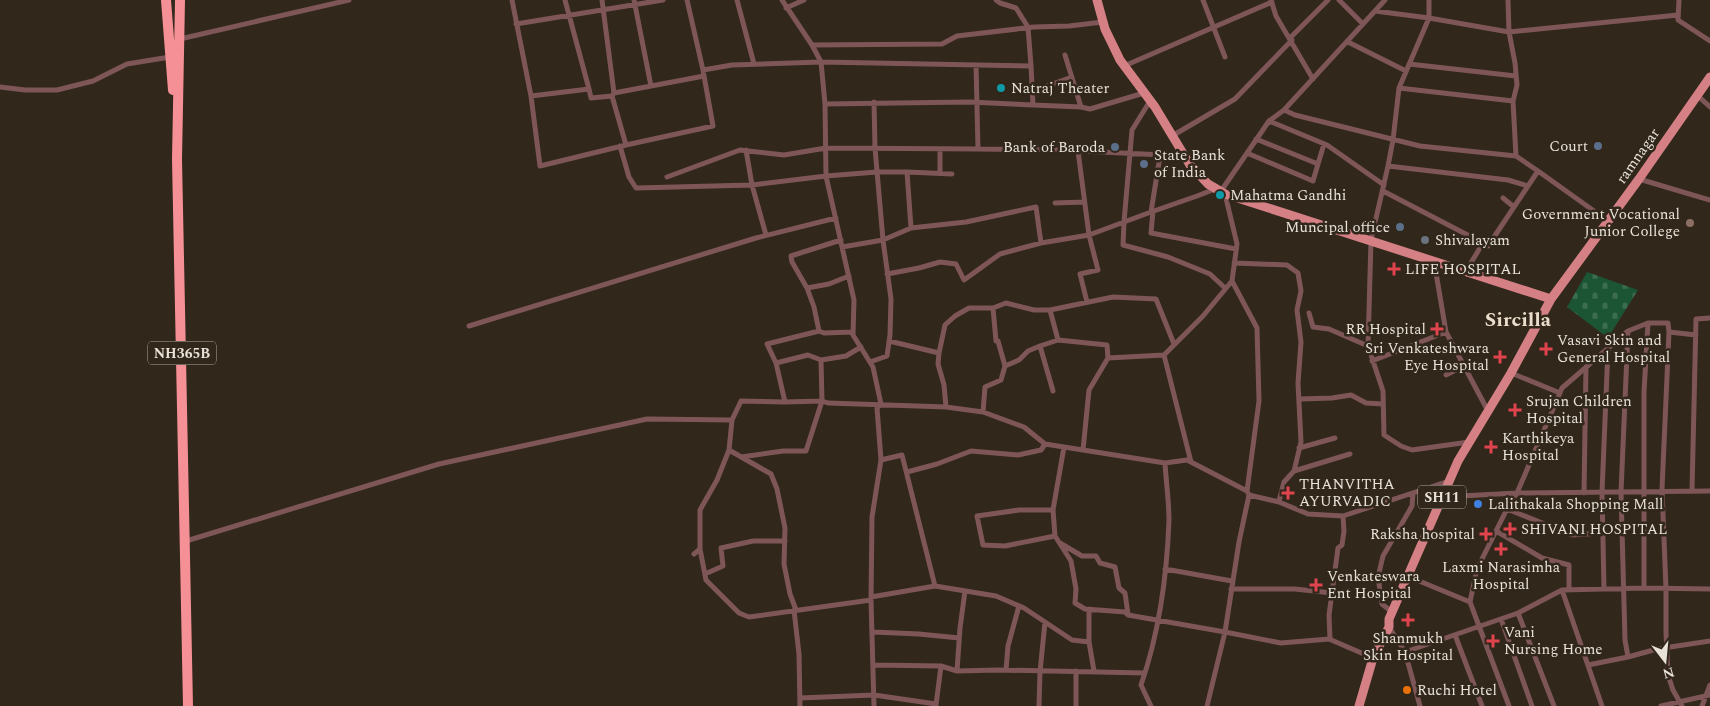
<svg xmlns="http://www.w3.org/2000/svg" width="1710" height="706" viewBox="0 0 1710 706" font-family="Spectral,serif">
<style>
.cemetery{fill:url(#cemetery-stones)}
.lines{fill:none;stroke-linecap:round;stroke-linejoin:round}
.street{stroke:#7f5658;stroke-width:5}
.primary{stroke:#d48085;stroke-width:9}
.highway{stroke:#f69097;stroke-width:10}
.culture-dot{fill:#0f9aa8;stroke:#31271a;stroke-width:2}
.service-dot{fill:#5c6f8a;stroke:#31271a;stroke-width:2}
.education-dot{fill:#8d6e63;stroke:#31271a;stroke-width:2}
.worship-dot{fill:#6b7280;stroke:#31271a;stroke-width:2}
.health-dot{fill:#e0444e;stroke:#31271a;stroke-width:2}
.shop-dot{fill:#3f7fe0;stroke:#31271a;stroke-width:2}
.food-dot{fill:#e8710a;stroke:#31271a;stroke-width:2}
.labels{text-anchor:middle;dominant-baseline:central;stroke-width:5;stroke-linejoin:round;paint-order:stroke}
.shield{fill:#31271a;stroke:#b2aaa0;stroke-width:1}
.shield-label{font-size:14px;font-weight:bold;fill:#e9e2d9}
.poi-label{font-size:15px;fill:#e9e2d9;stroke:#31271a;text-anchor:start}
.street-label{font-size:15px;fill:#e9e2d9;stroke:#31271a}
.district-label{font-size:20px;font-weight:bold;fill:#eaddcc;stroke:#31271a}
</style>
<defs>
<pattern id="cemetery-stones" width="16" height="16" patternUnits="userSpaceOnUse" patternTransform="scale(1.25)"><rect width="16" height="16" fill="#1b5533"/><path d="M2 7V4a2 2 0 0 1 4 0v3zM10 15v-3a2 2 0 0 1 4 0v3z" fill="#3c6d50"/></pattern>
</defs>
<rect width="100%" height="100%" fill="#31271a"/>
<!-- cemetery -->
<path class="cemetery" d="M1587,272L1638,290L1608,338L1567,307Z"/>
<g class="lines">
<!-- street -->
<path class="street" d="M512,0L531,96L540,166L626,145L713,126L703,70L732,65L821,62L812,45L782,0
M565,0L589,89
M602,0L614,93
M634,0L651,86
M687,0L703,70
M737,0L754,64
M996,0L1000,3L1016,8L1028,27L1031,66
M1203,0L1225,57
M1271,0L1276,16L1313,79
M1339,0L1363,24
M1385,0L1284,110L1295,115L1420,146L1516,156L1513,101L1517,85L1515,63L1509,32L1508,0
M1429,0V18L1509,32L1678,15
M1679,0L1678,20L1710,41
M786,8L804,0
M1375,11L1429,18L1399,88L1393,140L1388,166L1371,240L1368,346L1383,391L1384,435L1401,446L1412,450L1469,442
M516,24L663,0
M1290,38L1328,0
M180,39L349,0
M1348,42L1406,71
M812,45L942,44L957,36L1034,27L1069,26L1103,22
M1409,64L1516,76
M976,65L978,149
M1124,66L1272,2
M0,87L25,90H57L93,81L127,64L170,57
M1399,88L1513,101
M1033,91L1072,77
M531,96L589,89L591,98L612,96
M1698,96L1710,107
M1150,101L1132,130L1124,222L1123,245L1168,257L1210,274L1225,288
M825,104L826,176L854,300L853,335L873,367L881,404L877,408L881,460L872,517L871,600L874,706
M1033,105L969,102L825,104L821,62L1031,66L1033,105L1081,107L1065,55
M1081,107L1090,109L1144,93
M1284,110L1269,121L1327,145L1384,185
M1172,136L1235,99L1292,40
M1256,139L1318,164L1324,144
M626,145L612,96L614,93L704,76
M620,146L629,177L636,188L752,185L826,176L877,172H907L911,228L966,222L1036,207L1041,243
M940,149V173
M746,150L752,185L766,235
M1078,151L1089,235L1098,270L1080,274L1087,302
M1247,153L1313,181L1318,164
M1160,156L1151,212L1197,196L1215,189
M1388,166L1508,180L1528,186
M1538,171L1608,221
M907,172L952,174
M667,177L740,150L784,155L826,148L978,149L1060,150L1184,156
M1639,179L1710,200
M1221,191L1269,121
M1383,191L1483,243L1466,271
M1503,198L1514,207
M1055,203L1084,202
M1153,211L1151,233L1236,249
M1483,243L1488,246L1538,171L1516,156
M842,247L883,240L911,228
M1434,261L1446,332
M1234,263L1287,265L1298,273L1301,291L1297,310L1301,342L1298,383L1301,442L1294,471L1284,482L1279,501
M887,274L919,268L940,262L956,264L964,280L1000,254L1041,243L1089,235L1151,212
M849,276L829,284L807,288L814,307L819,331L824,333L853,332
M1232,281L1257,328L1259,401L1247,491
M807,288L792,262L791,256L841,240
M1050,310L1058,340L1107,345L1108,358
M1309,313L1313,327L1329,329L1368,346
M469,326L756,238L836,218
M819,331L767,344L776,363L808,355L821,360L846,356L861,347
M1628,331L1621,492L1625,640L1628,657
M1669,332L1662,489L1666,589V633L1668,675L1673,690L1682,706
M889,341L939,353
M1040,346L1053,391
M1164,355L1191,462
M1372,361L1446,332L1488,411
M870,362L887,356L890,335L891,299L883,240L875,148L874,102
M776,363L785,402L822,401L828,403L946,407L983,412L1024,427L1045,444L1083,450L1089,390L1108,358L1164,355L1203,316L1232,281L1237,244L1225,194
M1005,366L1019,360L1028,351L1040,346L1058,340
M1511,373L1560,393
M1446,375L1464,366
M1300,399L1332,398L1351,395L1366,403L1383,404
M946,407L944,385L938,364L939,353L945,325L955,316L969,308H993L1006,303L1034,310H1050L1113,297L1156,299L1174,344
M983,412L985,387L1001,380L1005,366L998,341H996L993,308
M1064,447L1053,510L1055,536L1071,561L1076,589L1075,603L1085,609L1125,612L1128,615L1225,632L1281,643L1329,639L1373,658
M1299,448L1335,438
M729,450L771,474L777,489L785,528L784,564L790,594L796,610
M1083,450L1165,463L1187,460L1247,491L1249,495L1279,502L1308,514L1343,516L1449,481
M741,457L783,451H806L822,401L821,360
M881,460L902,455L935,586
M1294,471L1350,454
M907,472L937,464L971,451L1018,455L1041,450L1045,444
M1692,491L1696,319L1710,318
M1584,493L1586,367
M1442,497L1517,493L1710,491
M1507,509L1477,569L1470,602L1509,706
M1053,510H1019L977,516L983,545L1005,546L1055,536
M1496,531L1542,558L1569,565V590
M1603,533L1572,535L1507,509L1517,493L1562,388L1628,331L1648,323H1668L1669,332L1696,335
M186,541L439,464L647,419L732,420L741,401L785,402
M1060,543L1082,556H1096L1100,563L1115,567L1119,588L1125,593L1128,614
M700,549L706,580L739,613L749,617L871,600
M694,554L700,549V510L717,480L729,450L732,420
M1165,569L1232,581
M705,574L723,566L721,548L753,541H785
M1407,576L1470,602
M1644,588V392L1648,323
M1231,589H1295L1332,593
M1604,589L1602,492L1608,349
M1562,590L1602,706
M871,597L935,586L996,596L1024,608L1072,640L1089,642V609
M794,610L799,654L800,706
M1392,612L1382,604L1378,577L1383,556L1412,506L1413,493
M1518,613L1554,706
M1501,619L1532,706
M1389,627L1405,652L1518,613L1562,590L1644,588L1710,589
M873,632L919,634L959,638
M1455,635L1482,706
M1330,639L1329,615L1338,548L1342,545L1344,531L1343,516
M1089,642L1094,671
M1405,652L1420,706
M874,665L941,666L957,671L998,670L1145,673
M1588,665L1628,657L1657,649L1710,641
M1006,670L1008,646L1019,606
M957,671L960,628L965,591
M1076,671V706
M800,698L874,695L936,704
M936,705L941,666
M1039,706L1040,672L1045,622
M1151,706L1141,685C1159,633 1167,575 1169,520C1169,501 1166,481 1165,463
M1207,706L1225,632L1239,542L1249,495
M1661,706L1710,695
M1702,706L1710,685"/>
<!-- primary -->
<path class="primary" d="M1097,0L1105,29L1120,60L1155,107L1190,165L1208,184L1225,194L1551,299
M1359,706L1373,658L1389,627V619L1458,461L1511,373L1551,299L1639,179L1710,77"/>
<!-- highway -->
<path class="highway" d="M166,0L173,90
M180,0L177,159L188,706"/>
</g>
<!-- markers -->
<g class="culture-dot">
<circle cx="1001" cy="88" r="5"/>
<circle cx="1220" cy="195" r="5"/>
</g>
<g class="service-dot">
<circle cx="1598" cy="146" r="5"/>
<circle cx="1115" cy="147" r="5"/>
<circle cx="1144" cy="164" r="5"/>
<circle cx="1400" cy="227" r="5"/>
</g>
<circle class="education-dot" cx="1690" cy="223" r="5"/>
<circle class="worship-dot" cx="1425" cy="240" r="5"/>
<g class="health-dot">
<path d="M1391.5 261.5h5v5h5v5h-5v5h-5v-5h-5v-5h5z"/>
<path d="M1434.5 321.5h5v5h5v5h-5v5h-5v-5h-5v-5h5z"/>
<path d="M1543.5 341.5h5v5h5v5h-5v5h-5v-5h-5v-5h5z"/>
<path d="M1497.5 349.5h5v5h5v5h-5v5h-5v-5h-5v-5h5z"/>
<path d="M1512.5 402.5h5v5h5v5h-5v5h-5v-5h-5v-5h5z"/>
<path d="M1488.5 439.5h5v5h5v5h-5v5h-5v-5h-5v-5h5z"/>
<path d="M1285.5 485.5h5v5h5v5h-5v5h-5v-5h-5v-5h5z"/>
<path d="M1507.5 521.5h5v5h5v5h-5v5h-5v-5h-5v-5h5z"/>
<path d="M1483.5 526.5h5v5h5v5h-5v5h-5v-5h-5v-5h5z"/>
<path d="M1498.5 541.5h5v5h5v5h-5v5h-5v-5h-5v-5h5z"/>
<path d="M1313.5 577.5h5v5h5v5h-5v5h-5v-5h-5v-5h5z"/>
<path d="M1405.5 612.5h5v5h5v5h-5v5h-5v-5h-5v-5h5z"/>
<path d="M1490.5 633.5h5v5h5v5h-5v5h-5v-5h-5v-5h5z"/>
</g>
<circle class="shop-dot" cx="1478" cy="504" r="5"/>
<circle class="food-dot" cx="1407" cy="690" r="5"/>
<g class="labels">
<!-- shield labels -->
<g class="shield">
<rect x="148" y="341.5" width="68" height="23" rx="4"/>
<rect x="1418" y="485.5" width="48" height="23" rx="4"/>
</g>
<g class="shield-label">
<text x="182" y="353">NH365B</text>
<text x="1442" y="497">SH11</text>
</g>
<!-- poi labels -->
<g class="poi-label">
<text x="1011" y="88">Natraj Theater</text>
<text x="1588" y="146" text-anchor="end">Court</text>
<text x="1105" y="147" text-anchor="end">Bank of Baroda</text>
<text x="1154" y="155">State Bank<tspan x="1154" dy="17">of India</tspan></text>
<text x="1230" y="195">Mahatma Gandhi</text>
<text x="1680" y="214" text-anchor="end">Government Vocational<tspan x="1680" dy="17">Junior College</tspan></text>
<text x="1390" y="227" text-anchor="end">Muncipal office</text>
<text x="1435" y="240">Shivalayam</text>
<text x="1405" y="269">LIFE HOSPITAL</text>
<text x="1426" y="329" text-anchor="end">RR Hospital</text>
<text x="1557" y="340">Vasavi Skin and<tspan x="1557" dy="17">General Hospital</tspan></text>
<text x="1489" y="348" text-anchor="end">Sri Venkateshwara<tspan x="1489" dy="17">Eye Hospital</tspan></text>
<text x="1526" y="401">Srujan Children<tspan x="1526" dy="17">Hospital</tspan></text>
<text x="1502" y="438">Karthikeya<tspan x="1502" dy="17">Hospital</tspan></text>
<text x="1299" y="484">THANVITHA<tspan x="1299" dy="17">AYURVADIC</tspan></text>
<text x="1488" y="504">Lalithakala Shopping Mall</text>
<text x="1521" y="529">SHIVANI HOSPITAL</text>
<text x="1475" y="534" text-anchor="end">Raksha hospital</text>
<text x="1501" y="567" text-anchor="middle">Laxmi Narasimha<tspan x="1501" dy="17">Hospital</tspan></text>
<text x="1327" y="576">Venkateswara<tspan x="1327" dy="17">Ent Hospital</tspan></text>
<text x="1504" y="632">Vani<tspan x="1504" dy="17">Nursing Home</tspan></text>
<text x="1408" y="638" text-anchor="middle">Shanmukh<tspan x="1408" dy="17">Skin Hospital</tspan></text>
<text x="1417" y="690">Ruchi Hotel</text>
</g>
<!-- street labels -->
<g class="street-label">
<text transform="translate(1638 156) rotate(-55)">ramnagar</text>
</g>
<!-- district labels -->
<g class="district-label">
<text x="1518" y="320">Sircilla</text>
</g>
</g>
<!-- north arrow -->
<g transform="translate(1665 661) rotate(164)" stroke="#31271a" stroke-width="4" paint-order="stroke">
<path d="M0-4L9 19L0 12L-9 19Z" fill="#e9e2d9"/>
<text y="-8" font-size="14" font-weight="bold" text-anchor="middle" fill="#e9e2d9">N</text>
</g>
</svg>
